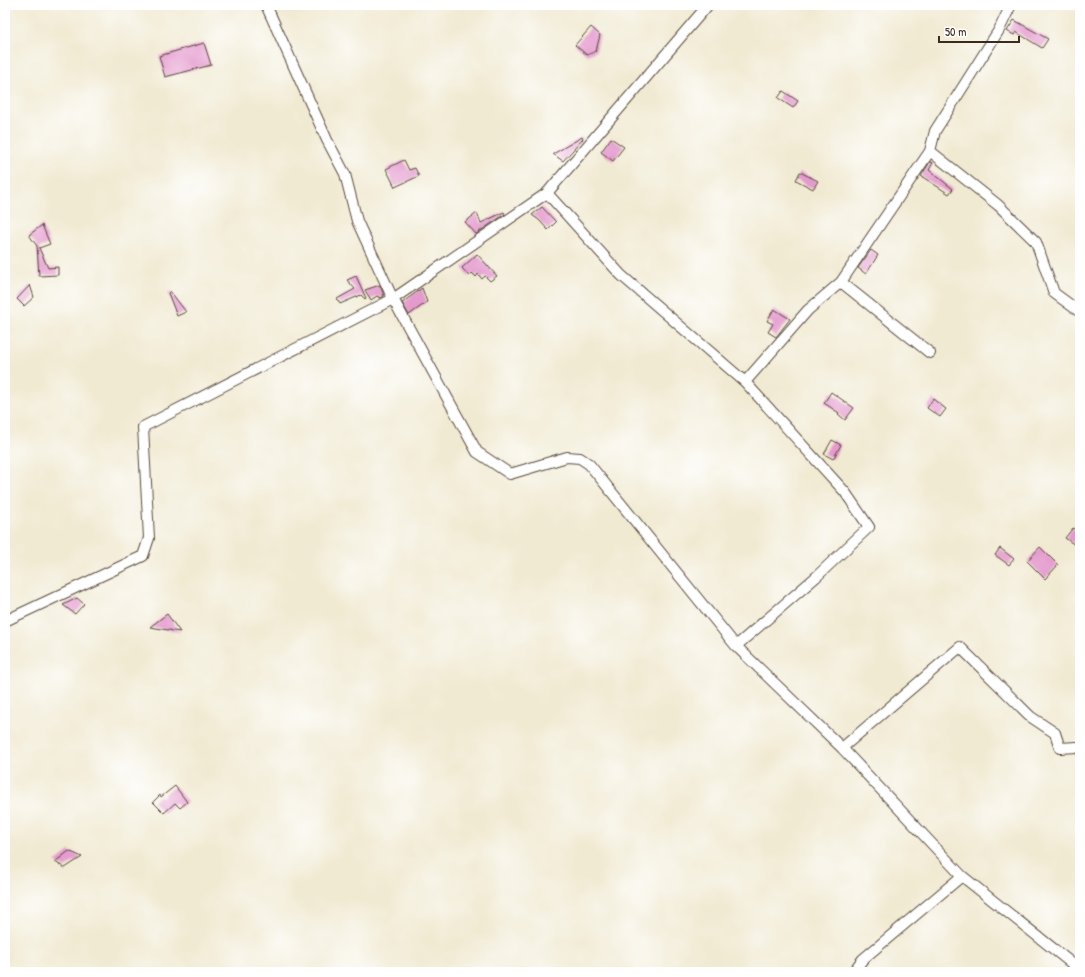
<svg xmlns="http://www.w3.org/2000/svg" width="1085" height="977" viewBox="0 0 1085 977" font-family="'Patrick Hand',sans-serif">
<style>
.building{fill:#e49acd}
.lines{fill:none;stroke-linecap:round;stroke-linejoin:round}
.minor-casing{stroke:#564739;stroke-width:12}
.minor{stroke:#fff;stroke-width:10}
</style>
<rect width="100%" height="100%" fill="#fff"/>
<filter id="ink" filterUnits="userSpaceOnUse"><feTurbulence type="fractalNoise" baseFrequency=".025" numOctaves="2"/><feDisplacementMap in="SourceGraphic" scale="8" xChannelSelector="R" yChannelSelector="G"/><feConvolveMatrix kernelMatrix="1 2 1 2 8 2 1 2 1" color-interpolation-filters="sRGB"/></filter>
<filter id="wash" filterUnits="userSpaceOnUse"><feTurbulence type="fractalNoise" baseFrequency=".012" numOctaves="4" result="noise"/><feDisplacementMap in="SourceGraphic" scale="16" xChannelSelector="R" yChannelSelector="G"/><feGaussianBlur stdDeviation="0.9" result="paint"/><feColorMatrix in="noise" values="0 0 0 0 0 0 0 0 0 0 0 0 0 0 0 0 0 1.4 0 .05"/><feComposite in="paint" operator="in"/></filter>
<g filter="url(#wash)">
<rect width="100%" height="100%" fill="#f1ead3"/>
<g id="blocks">
<!-- building -->
<path class="building" d="M1014,20L1048,39L1042,48L1016,32L1014,35L1007,31Z
M591,27L600,35L596,51L587,55L575,45Z
M204,43L211,65L165,77L159,56Z
M783,91L798,101L793,108L778,98Z
M582,137L583,139L563,161L553,154Z
M611,138L624,147L613,161L601,152Z
M404,160L409,170L415,168L419,176L395,187L386,169Z
M930,162L933,163L929,170L953,189L949,194L921,176Z
M800,172L818,181L813,189L796,180Z
M542,207L556,222L548,230L539,220L532,215Z
M504,212L505,214L476,234L465,222L477,213L481,223Z
M42,225L50,244L39,248L48,268L58,267V275L39,276L37,246L29,235Z
M871,250L878,255L866,274L858,268Z
M477,254L497,276L490,281L485,276L482,279L478,274L476,277L472,273L469,276L462,268Z
M356,276L366,298L365,299L361,295L340,304L337,299L355,289L347,280Z
M30,285L34,297L24,306L17,299Z
M380,285L384,296L381,298L377,296L371,300L365,290Z
M422,288L427,302L409,315L402,303Z
M170,291L186,312L177,316L168,293Z
M774,309L790,319L776,337L768,332L773,324L767,321Z
M831,392L854,408L845,420L838,414L839,413L824,403Z
M933,399L946,409L940,417L927,408Z
M832,440L841,445L833,459L824,454Z
M1073,528L1080,533V538L1075,545L1065,538Z
M1040,547L1058,565L1045,579L1027,561Z
M1000,548L1014,559L1009,565L995,555Z
M77,598L84,604L75,614L63,605Z
M167,614L180,632L150,627Z
M175,786L187,802L180,808L175,803L164,813L153,802L160,795L161,797Z
M69,851L82,857L65,868L55,862Z"/>
</g>
</g>
<g filter="url(#ink)">
<use href="#blocks" fill-opacity="0" stroke="#564739" stroke-width="1"/>
<g class="lines">
<!-- minor casing -->
<g class="minor-casing">
<path id="minor" d="M266,5L327,140L345,174L357,221L393,299L477,452L510,474L567,457L580,458L589,464L736,646
M1011,5L999,30L935,131L930,151L841,282L808,310L745,382L845,492L869,527L816,577L736,646L842,748L962,876L1080,970
M930,151L998,205L1036,242L1054,293L1080,312
M547,193L621,275L745,382
M841,282L930,353
M5,621L143,556L149,538L143,427L393,299L547,193L708,5
M842,748L960,647L1031,717L1055,733L1060,748L1077,747L1080,750
M853,972L863,959L962,876"/>
</g>
<!-- minor -->
<use href="#minor" class="minor"/>
</g>
</g>
<!-- margin -->
<rect width="1085" height="977" fill="none" stroke="#fff" stroke-width="20"/>
<!-- scale -->
<path d="M939 36v6h80v-6" fill="none" stroke="#3b2a1e" stroke-width="2"/>
<text x="945" y="36" font-size="12" fill="#3b2a1e" stroke="#ffffff" stroke-width="3" paint-order="stroke">50 m</text>
</svg>
